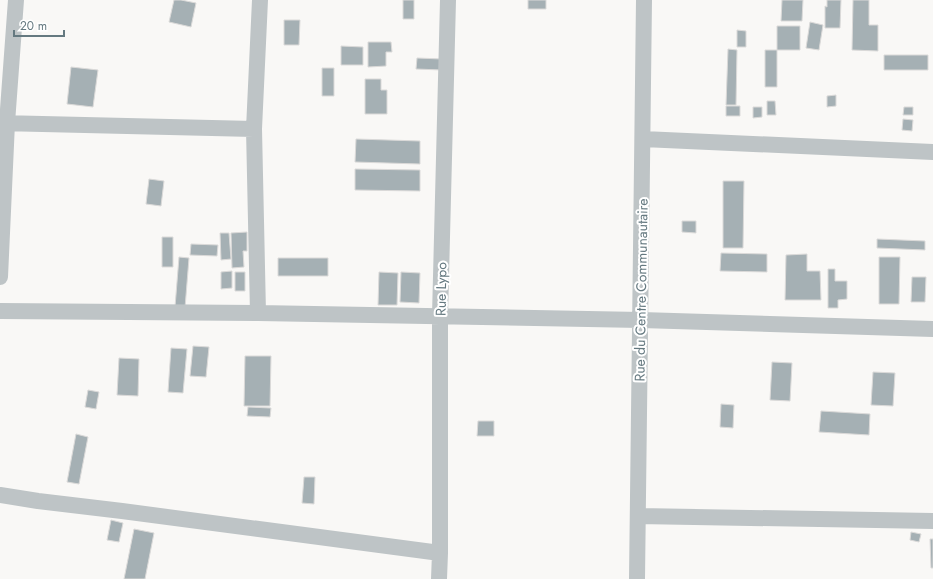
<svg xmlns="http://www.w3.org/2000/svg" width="933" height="579" viewBox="0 0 933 579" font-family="Jost,sans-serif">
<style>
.building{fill:#a5b0b4;stroke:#dbdad9}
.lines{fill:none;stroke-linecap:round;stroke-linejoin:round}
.street{stroke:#bec4c6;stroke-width:16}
.labels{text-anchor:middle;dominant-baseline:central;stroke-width:4;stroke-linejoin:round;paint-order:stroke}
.street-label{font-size:14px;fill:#657980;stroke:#fff}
</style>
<rect width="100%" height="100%" fill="#f9f8f6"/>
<!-- building -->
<path class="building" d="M174,0H181L196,3L191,27L169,22Z
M403,0H414V19H403Z
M528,0H546V9H528Z
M782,0H803L802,21H781Z
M827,0H841L840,28H825V6L827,7Z
M853,0H869V25H878V51L852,50Z
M284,20H300L299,45H284Z
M810,22L823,25L819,50L806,48Z
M777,26H800V50H777Z
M737,30L746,31V47H737Z
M368,42H391L392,52H386V66L368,67Z
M341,46L363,47V65H341Z
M728,49L737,50L736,105H726Z
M765,50H777V87H765Z
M884,55H928V70H884Z
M417,58L442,59V70L416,69Z
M71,67L98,70L93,107L67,104Z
M322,68H334V96H322Z
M365,79H381V90H387V114H365Z
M836,95V106L827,107V96Z
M767,101H775L776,115H767Z
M726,106H740V116H726Z
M753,107H762V117L753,118Z
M904,107H913V115H903Z
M903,119L913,120L912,131L902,130Z
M356,139L420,141V164L355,162Z
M355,169L420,170V191L355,190Z
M149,179L164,181L161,206L146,204Z
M723,181H744L743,248H723Z
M682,221H696V233L682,232Z
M247,232V251H243L244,267L232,268L231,233Z
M220,233H229L231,259L221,260Z
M162,237H173V267H162Z
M877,239L925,241V250L877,248Z
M191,244L218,245L217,256L190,255Z
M721,253L767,254V272L720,271Z
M807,254V271H820L821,300H785L786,255Z
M179,257L189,258L185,308L175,307Z
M879,257H900L899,304H879Z
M278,258H328V276H278Z
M828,269H835V281H847V299L838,300V308H828Z
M232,271V288L221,289V272Z
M235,272H245V291H235Z
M379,272L398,273L397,305H378Z
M401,272L420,273L419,303L400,302Z
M912,277H926L925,302H911Z
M193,346L209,347L206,377L190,376Z
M171,348L187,349L183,393L168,392Z
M245,356H271L270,406H244Z
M119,358L139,359L138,396L117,395Z
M772,362L792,363L790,401L770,400Z
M873,372L895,373L893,406L871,405Z
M88,390L99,392L96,409L85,407Z
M721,404L734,405L733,428L720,427Z
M248,407L271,408L270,417L247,416Z
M821,411L870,414L869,435L819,432Z
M478,421H494V436H477Z
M76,434L88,437L79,484L67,482Z
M304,477H315L314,504L302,503Z
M111,520L123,523L119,542L107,540Z
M134,529L154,533L145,579H124Z
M911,532L921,534L919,542L910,540Z
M930,539H933V568H931Z"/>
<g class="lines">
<!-- street -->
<path class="street" d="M0,123L254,129
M643,139L933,152
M0,277L7,123L16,0
M0,311L258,313L641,320L933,329
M258,313L254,129L260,0
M0,495L38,501L122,511L440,553
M638,516L933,521
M439,579L440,553V316L448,0
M637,579L644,0"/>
</g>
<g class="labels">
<!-- street labels -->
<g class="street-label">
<text transform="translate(441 289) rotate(-89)">Rue Lypo</text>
<text transform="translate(641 290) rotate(-89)">Rue du Centre Communautaire</text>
</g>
</g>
<!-- scale -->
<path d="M14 30v6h50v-6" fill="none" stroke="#657980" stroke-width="2"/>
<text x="20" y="30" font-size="12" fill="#657980" stroke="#ffffff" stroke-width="3" paint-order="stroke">20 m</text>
</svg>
